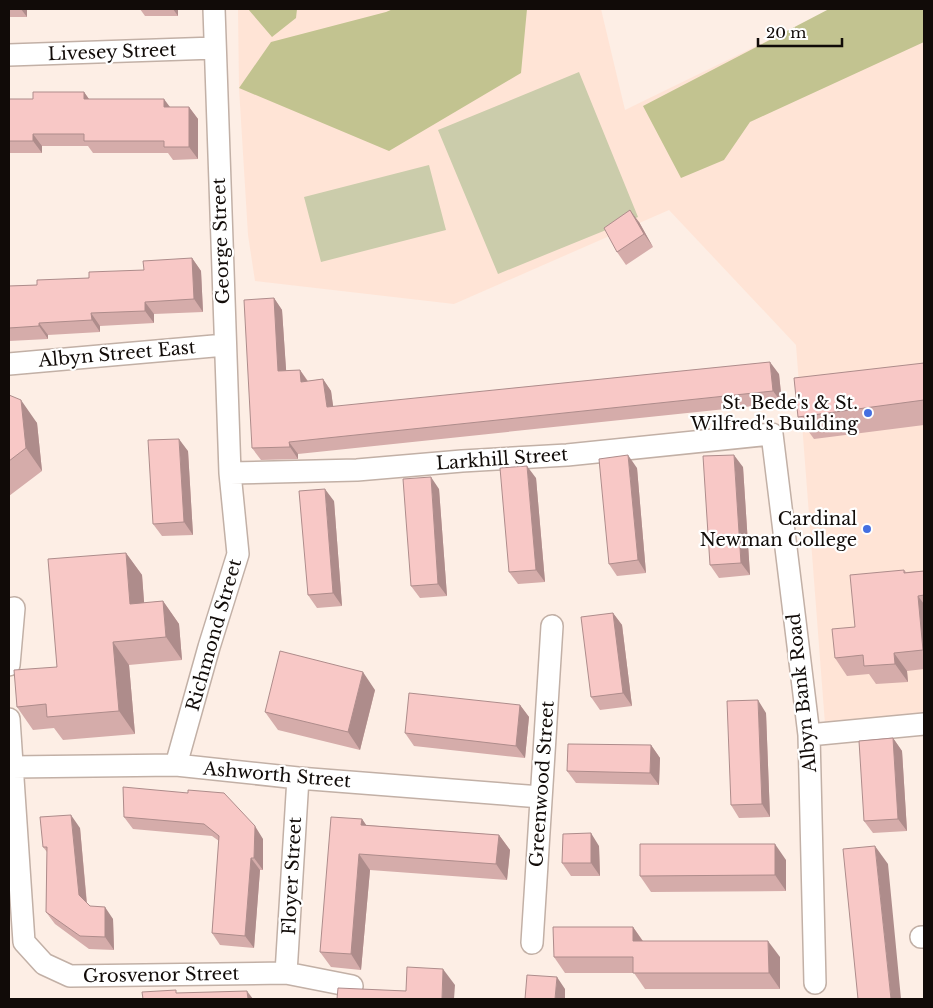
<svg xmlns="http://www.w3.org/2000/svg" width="933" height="1008" viewBox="0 0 933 1008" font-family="'Libre Baskerville',serif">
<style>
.built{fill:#ffe4d6}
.green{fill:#cbccab}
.forest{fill:#c2c390}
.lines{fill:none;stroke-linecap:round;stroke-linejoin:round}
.street-casing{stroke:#c2b0a6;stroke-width:24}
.street{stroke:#fff;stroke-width:21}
.wall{fill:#d5acaa}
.shaded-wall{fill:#ae8c8b}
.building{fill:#f8c8c6;stroke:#ae8c8b}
.poi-dot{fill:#446fe1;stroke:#fff;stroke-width:2}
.labels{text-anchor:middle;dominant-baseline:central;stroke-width:4.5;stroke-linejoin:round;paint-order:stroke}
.street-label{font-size:18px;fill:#110b08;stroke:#fff}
.poi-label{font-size:18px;fill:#110b08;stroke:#fff;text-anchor:end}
</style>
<rect width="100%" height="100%" fill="#fdeee5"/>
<!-- built -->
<path class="built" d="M238,9H601L625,110L832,9H924V713L825,724L796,345L669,210L454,304L255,281L248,235L239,88Z"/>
<!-- green -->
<path class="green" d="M579,72L638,217L498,274L438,130Z
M429,165L446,230L321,262L304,197Z"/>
<!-- forest -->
<path class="forest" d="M248,9H297L296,18L272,37Z
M393,9H527L521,73L389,151L239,88L271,42L386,12Z
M829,9H924V42L750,122L724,160L681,178L643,106Z"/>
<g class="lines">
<!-- street casing -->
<g class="street-casing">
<path id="street" d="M9,55L215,48
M9,364L225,345
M230,473L357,470L462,461L567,455L772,434L809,735L815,983
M9,665L14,608
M9,719L24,942L44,964L70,976L286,973L352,986
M809,735L924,724
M176,765L209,647L238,554L230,473L214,9
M12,767L176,765L298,778L541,797
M921,937H924
M532,943L552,626
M286,973L298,778"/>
</g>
<!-- street -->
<use href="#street" class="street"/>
</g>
<!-- wall -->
<path class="wall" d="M9,9H91H27V17H9Z
M140,9H178V16H145Z
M84,92L89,99L170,107H189L198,119V159L173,160L168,153H93L88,146H42V153H9V99H33Z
M639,222L653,247L626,265L617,252Z
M192,258L201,271L203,312L154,314V323L100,326V332L48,335V339L9,341V286L37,285L144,270Z
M274,298L282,310L286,371L300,370L308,381L323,379L331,391L333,407L779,374L782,403L298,454V459L261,460L252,448Z
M924,363V425L814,439L798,417Z
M9,395L37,423L42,471L9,496Z
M188,451L193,535L162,536L153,524Z
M743,467L750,575L719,578L710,565Z
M637,468L646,573L617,576L609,564Z
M536,478L545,582L518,584L509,572Z
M439,489L447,596L420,598L411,586Z
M334,501L342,606L317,608L308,595Z
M126,553L142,575L144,603L163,601L179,624L182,660L129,665L135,734L63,740L54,728L33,730L17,707L57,667Z
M904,570L906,572L924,571V669L907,671L908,682L876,684L869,674L847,676L835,658L855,627Z
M613,613L622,625L632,706L600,710L591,697Z
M375,690L360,750L278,730L265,712Z
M520,705L529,717L525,758L414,746L405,733Z
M766,713L770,817L739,818L731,805Z
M893,738L902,751L907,831L873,833L864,821Z
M651,745L660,758L659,785L576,783L567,771Z
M123,787L263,839V870H260L254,948L220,945L212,933L219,841L212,836L133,829L124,817Z
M362,819L366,825L499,835L510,850L507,880L370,870L361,970L331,967L320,952Z
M80,828L87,903L90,906L113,919L114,950L89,949L55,924L46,912L47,852L43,847Z
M599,846L600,876H571L562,863Z
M786,860V891L651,892L640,876Z
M633,927L643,941L780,957V989H645L634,973H565L554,957Z"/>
<!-- shaded-wall -->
<path class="shaded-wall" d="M21,9H27V17Z
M173,9H178V16Z
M84,92L93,105L84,99Z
M164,99L173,111L164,107Z
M189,107L198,119V159L189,147Z
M33,134L42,146V153L33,141Z
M630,210L639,222L653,247L644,234Z
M192,258L201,271L203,312L194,299Z
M274,298L282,310L287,383L278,371Z
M145,302L154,314V323L145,311Z
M91,313L100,326V332L92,320Z
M39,323L48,335V339L39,326Z
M770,362L779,374L782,403L773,391Z
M300,370L308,382H301Z
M323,379L331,391L335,419L327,407Z
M21,400L37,423L42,471L26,448Z
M179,439L188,451L193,535L184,522Z
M289,442L298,454V459L290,447Z
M628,455L637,468L646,573L638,560Z
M734,455L743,467L750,575L741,563Z
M527,466L536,478L545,582L536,570Z
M431,477L439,489L447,596L438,584Z
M325,489L334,501L342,606L333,593Z
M126,553L142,575L146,627L130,604Z
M918,596L924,604V652L923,650Z
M163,601L179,624L182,660L166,637Z
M613,613L622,625L632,706L623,693Z
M113,642L129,665L135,734L119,711Z
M894,653L907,671L908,682L895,664Z
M363,672L375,690L360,750L348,732Z
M758,700L766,713L770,817L762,804Z
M520,705L529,717L525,758L516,746Z
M893,738L902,751L907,831L898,819Z
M651,745L660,758L659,785L650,773Z
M71,815L80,828L87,907L79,895Z
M362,819L373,835L361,825Z
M255,826L263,839V870L254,858Z
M591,833L599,846L600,876L591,863Z
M499,835L510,850L507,880L496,864Z
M775,844L786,860V891L775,875Z
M875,846L888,864L901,999H891Z
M359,854L370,870L361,970L351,954Z
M251,858L260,870L254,948L245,936Z
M105,907L113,919L114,950L105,937Z
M633,927L644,943L633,941Z
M768,941L780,957V989L769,973Z
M443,969L455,985L454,999H442Z
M557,977L565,989V999H555Z
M247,991L253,999H248Z"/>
<!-- building -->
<path class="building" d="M33,92H84V99H164V107H189V147H164V141H84V134H33V141H9V99H33Z
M630,210L644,234L617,252L604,228Z
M192,258L194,299L145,302V311L91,313L92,320L39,323V326L9,328V286L37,285V280L89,278V272L144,270L143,261Z
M274,298L278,371L300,370L301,382L323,379L327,407L770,362L773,391L289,442L290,447L252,448L244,300Z
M924,363V400L798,417L794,378Z
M9,395L21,400L26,448L9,461Z
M179,439L184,522L153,524L148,440Z
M628,455L638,560L609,564L599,459Z
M734,455L741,563L710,565L703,456Z
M527,466L536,570L509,572L500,468Z
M431,477L438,584L411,586L403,479Z
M325,489L333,593L308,595L299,491Z
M126,553L130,604L163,601L166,637L113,642L119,711L47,717L46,704L17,707L14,670L57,667L48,559Z
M904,570V573L924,571V595L918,596L923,650L894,653L895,664L864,666L863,655L835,658L832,629L855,627L850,575Z
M613,613L623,693L591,697L581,617Z
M280,651L363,672L348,732L265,712Z
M409,693L520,705L516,746L405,733Z
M758,700L762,804L731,805L727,701Z
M893,738L898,819L864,821L859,741Z
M568,744L651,745L650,773L567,771Z
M123,787L188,793V790L224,793L255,826L254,858H251L245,936L212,933L219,836L204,824L124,817Z
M71,815L79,895L90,906L105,907V937L80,936L46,912L47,847H43L40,817Z
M331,817L362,819L361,825L499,835L496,864L359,854L351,954L320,952Z
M591,833V863H562L563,834Z
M640,844H775V875L640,876Z
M875,846L891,999H858L843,849Z
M553,927H633V941H768L769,973H633V957H554Z
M407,967L443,969L442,999H337L338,988L406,991Z
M527,975L557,977L555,999H525Z
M176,990V993L247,991L248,999H143L142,992Z"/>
<!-- markers -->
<g class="poi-dot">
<circle cx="868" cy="413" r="5"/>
<circle cx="867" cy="529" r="5"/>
</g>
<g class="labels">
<!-- street labels -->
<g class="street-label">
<text transform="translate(112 52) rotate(-2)">Livesey Street</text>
<text transform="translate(221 241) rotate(-92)">George Street</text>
<text transform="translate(117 354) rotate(-5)">Albyn Street East</text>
<text transform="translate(502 459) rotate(-4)">Larkhill Street</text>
<text transform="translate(214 635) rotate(-74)">Richmond Street</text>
<text transform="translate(802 693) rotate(-96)">Albyn Bank Road</text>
<text transform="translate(277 775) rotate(5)">Ashworth Street</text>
<text transform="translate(542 784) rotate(-86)">Greenwood Street</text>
<text transform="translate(292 876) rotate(-87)">Floyer Street</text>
<text transform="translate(161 975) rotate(-1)">Grosvenor Street</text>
</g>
<!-- poi labels -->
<g class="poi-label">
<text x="858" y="403">St. Bede's &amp; St.<tspan x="858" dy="21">Wilfred's Building</tspan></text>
<text x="857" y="519">Cardinal<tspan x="857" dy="21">Newman College</tspan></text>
</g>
</g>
<!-- border -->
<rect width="933" height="1008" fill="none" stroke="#110b08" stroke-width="20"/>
<!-- scale -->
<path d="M758 38v8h84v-8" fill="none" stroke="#110b08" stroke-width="2.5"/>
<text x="766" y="38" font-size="15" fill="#110b08" stroke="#ffffff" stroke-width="4" paint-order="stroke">20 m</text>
</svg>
